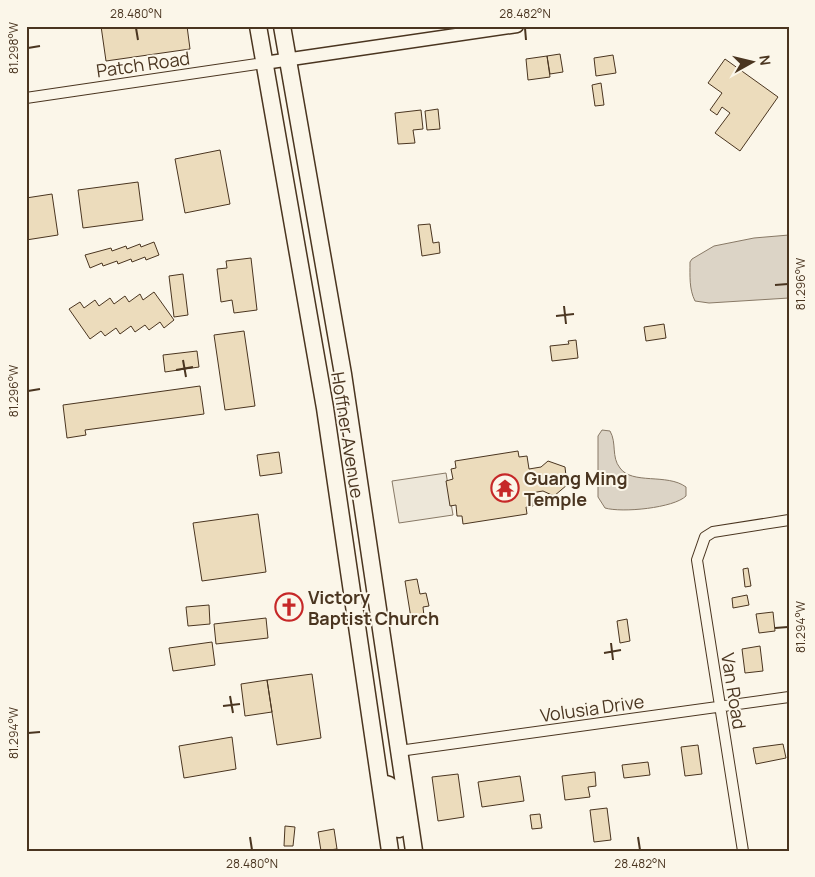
<svg xmlns="http://www.w3.org/2000/svg" width="815" height="877" viewBox="0 0 815 877" font-family="Manrope,sans-serif">
<style>
.parking{fill:#ede7d9;stroke:#887966}
.water{fill:#dcd4c6;stroke:#887966}
.building{fill:#ecdcbc;stroke:#4a3520}
.lines{fill:none;stroke-linecap:round;stroke-linejoin:round}
.minor-casing{stroke:#4a3520;stroke-width:12}
.tertiary-casing{stroke:#4a3520;stroke-width:15}
.primary-casing{stroke:#4a3520;stroke-width:19}
.minor{stroke:#fbf6e9;stroke-width:10}
.tertiary{stroke:#fbf6e9;stroke-width:12}
.primary{stroke:#fbf6e9;stroke-width:16}
.ticks{fill:none;stroke:#4a3520;stroke-width:2}
.labels{text-anchor:middle;dominant-baseline:central;stroke-width:4;stroke-linejoin:round;paint-order:stroke}
.street-label{font-size:18px;fill:#4a3520;stroke:#fbf6e9}
.poi-label{font-size:18px;font-weight:bold;fill:#4a3520;stroke:#fbf6e9;text-anchor:start}
.neatline{fill:none;stroke:#4a3520;stroke-width:2}
.ticks-label{font-size:12px;text-anchor:middle;fill:#4a3520}
</style>
<rect width="100%" height="100%" fill="#fbf6e9"/>
<!-- parking -->
<path class="parking" d="M446,473L453,515L399,523L392,481Z"/>
<!-- water -->
<path class="water" d="M789,235V298L709,303L695,301C689,289 690,276 690,262L692,259L714,246L754,238Z
M602,430L610,431C617,443 611,457 620,468C632,485 667,473 686,487V496C674,508 622,513 605,508L598,497V436Z"/>
<!-- building -->
<path class="building" d="M101,26H187L190,49L106,61Z
M560,54L563,72L550,74L547,56Z
M613,55L616,73L596,76L594,58Z
M547,56L550,77L528,80L526,59Z
M725,59L778,97L740,151L715,133L730,113L722,107L717,115L710,110L722,93L708,83Z
M601,83L604,105L595,106L592,85Z
M438,109L440,129L427,130L425,111Z
M421,110L423,129L413,130L415,143L398,144L395,113Z
M220,150L230,204L185,213L175,159Z
M138,182L143,220L83,228L78,190Z
M52,194L58,235L26,240V198Z
M430,224L433,243L439,242L440,253L422,256L418,225Z
M154,242L159,255L146,260L145,257L132,262L131,259L118,264L117,261L103,266L102,263L90,268L85,255L111,248L112,251L126,246L127,249L140,244L141,247Z
M251,258L257,310L234,313L232,300L221,302L217,269L227,268L226,261Z
M183,274L188,315L174,317L169,276Z
M154,292L174,320L164,328L160,322L149,330L145,325L135,332L131,326L120,334L116,328L105,336L101,331L90,339L69,309L80,302L84,308L95,300L99,306L110,298L114,304L125,296L129,302L140,294L143,300Z
M664,324L666,338L646,341L644,327Z
M244,331L255,406L225,410L214,335Z
M576,340L578,358L552,361L550,346L569,344L568,341Z
M197,351L199,367L165,372L163,355Z
M200,386L204,414L85,430L86,435L67,438L63,405Z
M518,451L519,457L527,456L529,469L541,467L548,461L565,467L567,485L554,496L543,491L531,493L533,506L526,507L527,514L463,524L462,516H457L456,505L450,506L446,481L453,479L451,469L456,468L455,461Z
M279,452L282,473L260,476L257,455Z
M258,514L266,572L202,581L193,523Z
M748,568L751,586L745,587L743,569Z
M417,579L420,594L426,593L429,606L423,607L424,616L411,618L405,581Z
M747,595L749,605L733,608L732,598Z
M209,605L210,624L188,626L186,607Z
M773,612L775,631L759,633L756,614Z
M266,618L268,638L216,644L214,624Z
M627,619L630,641L620,643L617,621Z
M212,642L215,665L173,671L169,648Z
M760,646L763,671L745,673L742,649Z
M312,674L321,738L277,745L267,680Z
M267,680L272,712L245,716L241,684Z
M232,737L236,769L184,778L179,746Z
M783,744L786,758L756,764L753,748Z
M698,745L702,774L685,776L681,747Z
M648,762L650,775L624,778L622,765Z
M595,772L596,786L588,787L590,797L565,800L562,776Z
M458,774L464,817L438,821L432,777Z
M520,776L524,801L482,807L478,782Z
M607,808L611,840L594,842L590,810Z
M540,814L542,828L532,829L530,815Z
M285,826L295,827L293,846H284Z
M334,829L337,849L321,851L318,832Z"/>
<g class="lines">
<!-- minor casing -->
<g class="minor-casing">
<path id="minor" d="M26,98L264,63
M399,751L789,697
M743,851L697,560L705,537L713,532L789,520"/>
</g>
<!-- tertiary casing -->
<g class="tertiary-casing">
<path id="tertiary" d="M264,63L517,26"/>
</g>
<!-- primary casing -->
<g class="primary-casing">
<path id="primary" d="M258,26L325,408L390,851
M282,26L343,374L414,851
M380,782L389,785L394,794L399,829"/>
</g>
<!-- minor -->
<use href="#minor" class="minor"/>
<!-- tertiary -->
<use href="#tertiary" class="tertiary"/>
<!-- primary -->
<use href="#primary" class="primary"/>
</g>
<!-- ticks -->
<path class="ticks" d="M136,28L138,40M525,28L526,40M28,48L40,46M775,285L788,284M564,306L566,324M556,316L574,314M183,360L186,377M176,370L193,367M28,391L40,389M775,628L788,627M611,643L613,660M604,653L621,650M230,696L233,713M223,706L240,704M28,733L40,732M250,837L252,850M638,837L640,850"/>
<!-- icons -->
<defs>
<g id="temple-ring" transform="scale(1.4375)"><circle r="9.5" fill="#fbf6e9" stroke="#c62828" stroke-width="1.5"/><path d="M0-6L5-2H3V0L6.5 2.5H4V6H1.5V3h-3V6H-4V2.5H-6.5L-3 0V-2H-5Z" fill="#c62828"/></g>
<g id="church-ring" transform="scale(1.4375)"><circle r="9.5" fill="#fbf6e9" stroke="#c62828" stroke-width="1.5"/><path d="M-1.2-6h2.4v3.5h3.3v2.4h-3.3V6h-2.4V-.1h-3.3v-2.4h3.3Z" fill="#c62828"/></g>
</defs>
<g fill-rule="evenodd">
<use href="#temple-ring" x="505" y="488"/>
<use href="#church-ring" x="289" y="607"/>
</g>
<g class="labels">
<!-- street labels -->
<g class="street-label">
<text transform="translate(143 64) rotate(-8)">Patch Road</text>
<text transform="translate(348 435) rotate(81)">Hoffner Avenue</text>
<text transform="translate(734 691) rotate(81)">Van Road</text>
<text transform="translate(592 708) rotate(-8)">Volusia Drive</text>
</g>
<!-- poi labels -->
<g class="poi-label">
<text x="524" y="478">Guang Ming<tspan x="524" dy="21">Temple</tspan></text>
<text x="308" y="597">Victory<tspan x="308" dy="21">Baptist Church</tspan></text>
</g>
</g>
<!-- border -->
<rect width="815" height="877" fill="none" stroke="#fbf6e9" stroke-width="55"/>
<!-- north arrow -->
<g transform="translate(752 62) rotate(82)" stroke="#fbf6e9" stroke-width="4" paint-order="stroke">
<path d="M0-4L9 19L0 12L-9 19Z" fill="#4a3520"/>
<text y="-8" font-size="14" font-weight="bold" text-anchor="middle" fill="#4a3520">N</text>
</g>
<rect x="28" y="28" width="760" height="822" class="neatline"/>
<g class="ticks-label">
<text x="136" y="18">28.480°N</text>
<text x="525" y="18">28.482°N</text>
<text transform="translate(14 48) rotate(-90)" y="4">81.298°W</text>
<text transform="translate(801 284) rotate(-90)" y="4">81.296°W</text>
<text transform="translate(14 391) rotate(-90)" y="4">81.296°W</text>
<text transform="translate(801 627) rotate(-90)" y="4">81.294°W</text>
<text transform="translate(14 733) rotate(-90)" y="4">81.294°W</text>
<text x="252" y="868">28.480°N</text>
<text x="640" y="868">28.482°N</text>
</g>
</svg>
